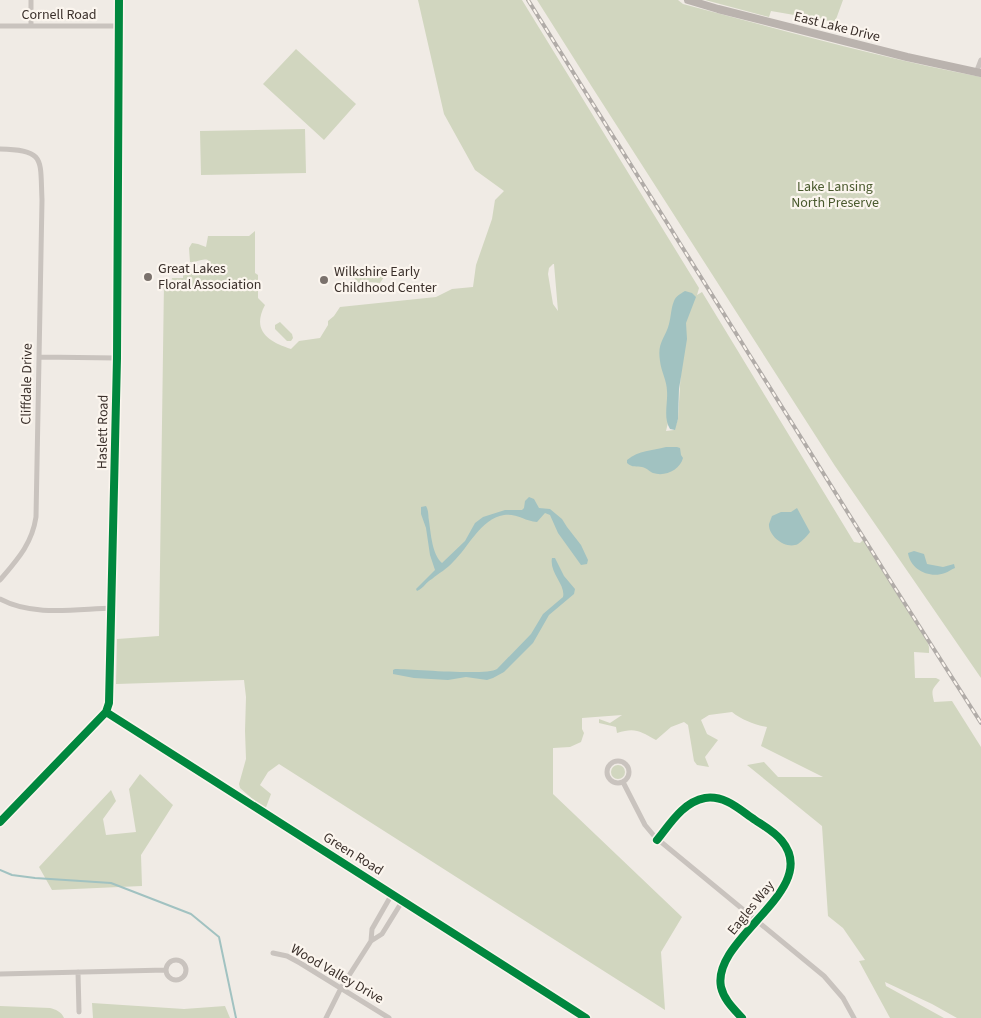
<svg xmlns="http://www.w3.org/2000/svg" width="981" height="1018" viewBox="0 0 981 1018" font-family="'Source Sans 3',sans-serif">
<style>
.green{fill:#d1d6bf;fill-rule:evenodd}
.water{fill:#a1c2c1}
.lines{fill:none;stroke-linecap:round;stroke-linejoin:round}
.stream{stroke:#a1c2c1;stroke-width:2}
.street{stroke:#c9c3be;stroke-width:5}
.secondary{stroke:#bab3ae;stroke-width:8}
.rail-casing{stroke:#b1aca8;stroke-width:4}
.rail{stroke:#fbf5ee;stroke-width:2;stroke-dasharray:5.5;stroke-linecap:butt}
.cycleway-casing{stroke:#fbf5ee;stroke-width:11}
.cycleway{stroke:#00873e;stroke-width:8}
.poi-dot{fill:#7a716c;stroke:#fbf5ee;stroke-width:2}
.labels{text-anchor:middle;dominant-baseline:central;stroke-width:4.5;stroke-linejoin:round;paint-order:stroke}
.street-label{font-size:14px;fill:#3b302b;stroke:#fbf5ee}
.park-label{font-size:14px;fill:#4a5a2e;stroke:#fbf5ee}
.poi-label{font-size:14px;fill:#3b302b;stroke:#fbf5ee;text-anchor:start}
</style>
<rect width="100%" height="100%" fill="#f0ebe5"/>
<!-- green -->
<path class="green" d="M418,0H522L699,288L697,295L702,292L854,542L860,543L864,539L925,635L929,647V653L914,652L915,678H936L940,680C932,690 931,689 934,702L952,701L981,747V1018H957L932,1004L885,982L886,986L944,1018H890L859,961L865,960L843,928L828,916L822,826L747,765L764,762L778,777H823L761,746L767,727C755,725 742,720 732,712L709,715L701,720L707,734L718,740L705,757L709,767L697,765L694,761L688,725L684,722L671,727L656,740C640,731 635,727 617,733L616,727L599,723V719L610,723L622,715L582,718V729L584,733L581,742L570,747L553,748V794L682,917L661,952L665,1010L279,764L268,772L260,785L271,794L265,810L240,788L239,784L246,759L245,731L246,697L244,680L116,684L117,639L159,636L164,282H171L172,278H183V275L200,269L208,264V260C201,258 197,263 190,262L189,248L192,243L198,244L206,247L208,236H249L255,231V273L258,275V298L265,305C251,331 269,342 291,349L299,341L320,338L328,325V321L334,316L340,307L436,297L452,289L473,287L476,265L492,219L495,200L504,191L475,170L444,114ZM553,264H554L558,311L553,304L548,274L549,268ZM681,369L678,419L674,430L666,431Z
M537,0H678L683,4C781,30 881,58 981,77V678L835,466L592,87Z
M705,0H843L835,22L771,11L769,17Z
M296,49L356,104L324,140L263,84Z
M305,129L306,173L201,175L200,131Z
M364,269H374L377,272L381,269L386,274L380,283L369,282L366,287H363L354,278Z
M280,322L292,334L293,338L291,341H287L275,329V325Z
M611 772a7 7 0 1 1 14 0a7 7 0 1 1-14 0Z
M140,774L173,805L141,855L142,886L52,890L39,867L111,790L116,801L103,819L106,835L136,832L129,789Z
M92,1003L184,1009L225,1006L230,1018H93Z
M0,1006L50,1008C55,1009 62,1012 64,1018H0Z"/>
<!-- water -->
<path class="water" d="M685,291L692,293L696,297L686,323L687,339L679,389L678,419L675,430L670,429C663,418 668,403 667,391C667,381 661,371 660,361C657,342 665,339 669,324C671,317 671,308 674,301C676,296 680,294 685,291Z
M666,447H677L680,448L681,455L683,458C680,470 665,477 653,473C650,472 647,468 642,467C637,466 632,468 627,463V460C639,450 652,451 666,447Z
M529,497L534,499L539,508L550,509L562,519L567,527L581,545L588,560L587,564L581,565L558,533L550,515L545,513L537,522C525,521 516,513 504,515C480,519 469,547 453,562C447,569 439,573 432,579C426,582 424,588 417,591L416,589L435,570L430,555L426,528L421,514V507L426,506C429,511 428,516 429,521C431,534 432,554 442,563L465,541L475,523L483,517L505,510H522L524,508L525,501Z
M797,508L810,532C807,536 802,541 798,544C786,550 768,536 769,524C770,521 771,519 772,516L781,512H791Z
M914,551L924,554L927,564L943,567L954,564L955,568C952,569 948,572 945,573C929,579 910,569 908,553Z
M552,558H555L564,576L575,589L574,594L549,615L533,643L504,672L493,678L487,680L466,677L448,680L414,678L393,674V670L395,669C413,669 487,676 497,669L531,634L543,614L563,597C566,585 549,573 552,558Z"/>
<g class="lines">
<!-- stream -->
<path class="stream" d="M0,870L12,875L35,878L111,883L191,914L219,937L236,1018"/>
<!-- street -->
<path class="street" d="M0,26H119
M31,26V0
M976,73L981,60
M0,149C46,150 40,159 42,200L36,517C32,544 17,560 0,580
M39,357L117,358
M0,599C33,617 76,609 112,608
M607 772a11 11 0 1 1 22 0a11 11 0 1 1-22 0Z
M623,782L645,825L655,837L824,976L843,998L854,1018
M657,840C670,824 683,802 705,798C725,795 740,810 755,820C764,826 775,832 782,841C822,890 711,938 721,987C724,1000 734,1009 742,1018
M371,941L372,929L392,894
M273,953L287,956L300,963L389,1018
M166 970a10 10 0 1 1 20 0a10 10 0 1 1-20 0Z
M78,972L79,1012
M0,974L166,970
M326,1018L341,988L371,941L382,934L403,900"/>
<!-- secondary -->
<path class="secondary" d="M688,0L718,9L907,57L981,73
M106,712L586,1018
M0,822L106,712L109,703L117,358L119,0"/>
<!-- rail casing -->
<g class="rail-casing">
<path id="rail" d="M528,0L893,585L981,723"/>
</g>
<!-- rail -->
<use href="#rail" class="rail"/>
<!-- cycleway casing -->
<g class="cycleway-casing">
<path id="cycleway" d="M106,712L586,1018
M0,822L106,712L109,703L117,358L119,0
M657,840C670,824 683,802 705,798C725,795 740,810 755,820C764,826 775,832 782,841C822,890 711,938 721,987C724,1000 734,1009 742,1018"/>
</g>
<!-- cycleway -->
<use href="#cycleway" class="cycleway"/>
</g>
<!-- markers -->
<g class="poi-dot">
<circle cx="148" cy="277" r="5"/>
<circle cx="324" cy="280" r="5"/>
</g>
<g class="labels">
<!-- street labels -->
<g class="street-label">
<text x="59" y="15">Cornell Road</text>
<text transform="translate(837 27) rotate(14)">East Lake Drive</text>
<text transform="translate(27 384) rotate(-89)">Cliffdale Drive</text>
<text transform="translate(103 432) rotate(-89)">Haslett Road</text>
<text transform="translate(353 854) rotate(32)">Green Road</text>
<text transform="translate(751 908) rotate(-51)">Eagles Way</text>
<text transform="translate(337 974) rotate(30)">Wood Valley Drive</text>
</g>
<!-- park labels -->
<g class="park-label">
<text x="835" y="187">Lake Lansing<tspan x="835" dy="16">North Preserve</tspan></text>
</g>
<!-- poi labels -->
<g class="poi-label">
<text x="158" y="269">Great Lakes<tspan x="158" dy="16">Floral Association</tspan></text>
<text x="334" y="272">Wilkshire Early<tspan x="334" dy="16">Childhood Center</tspan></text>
</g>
</g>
</svg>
